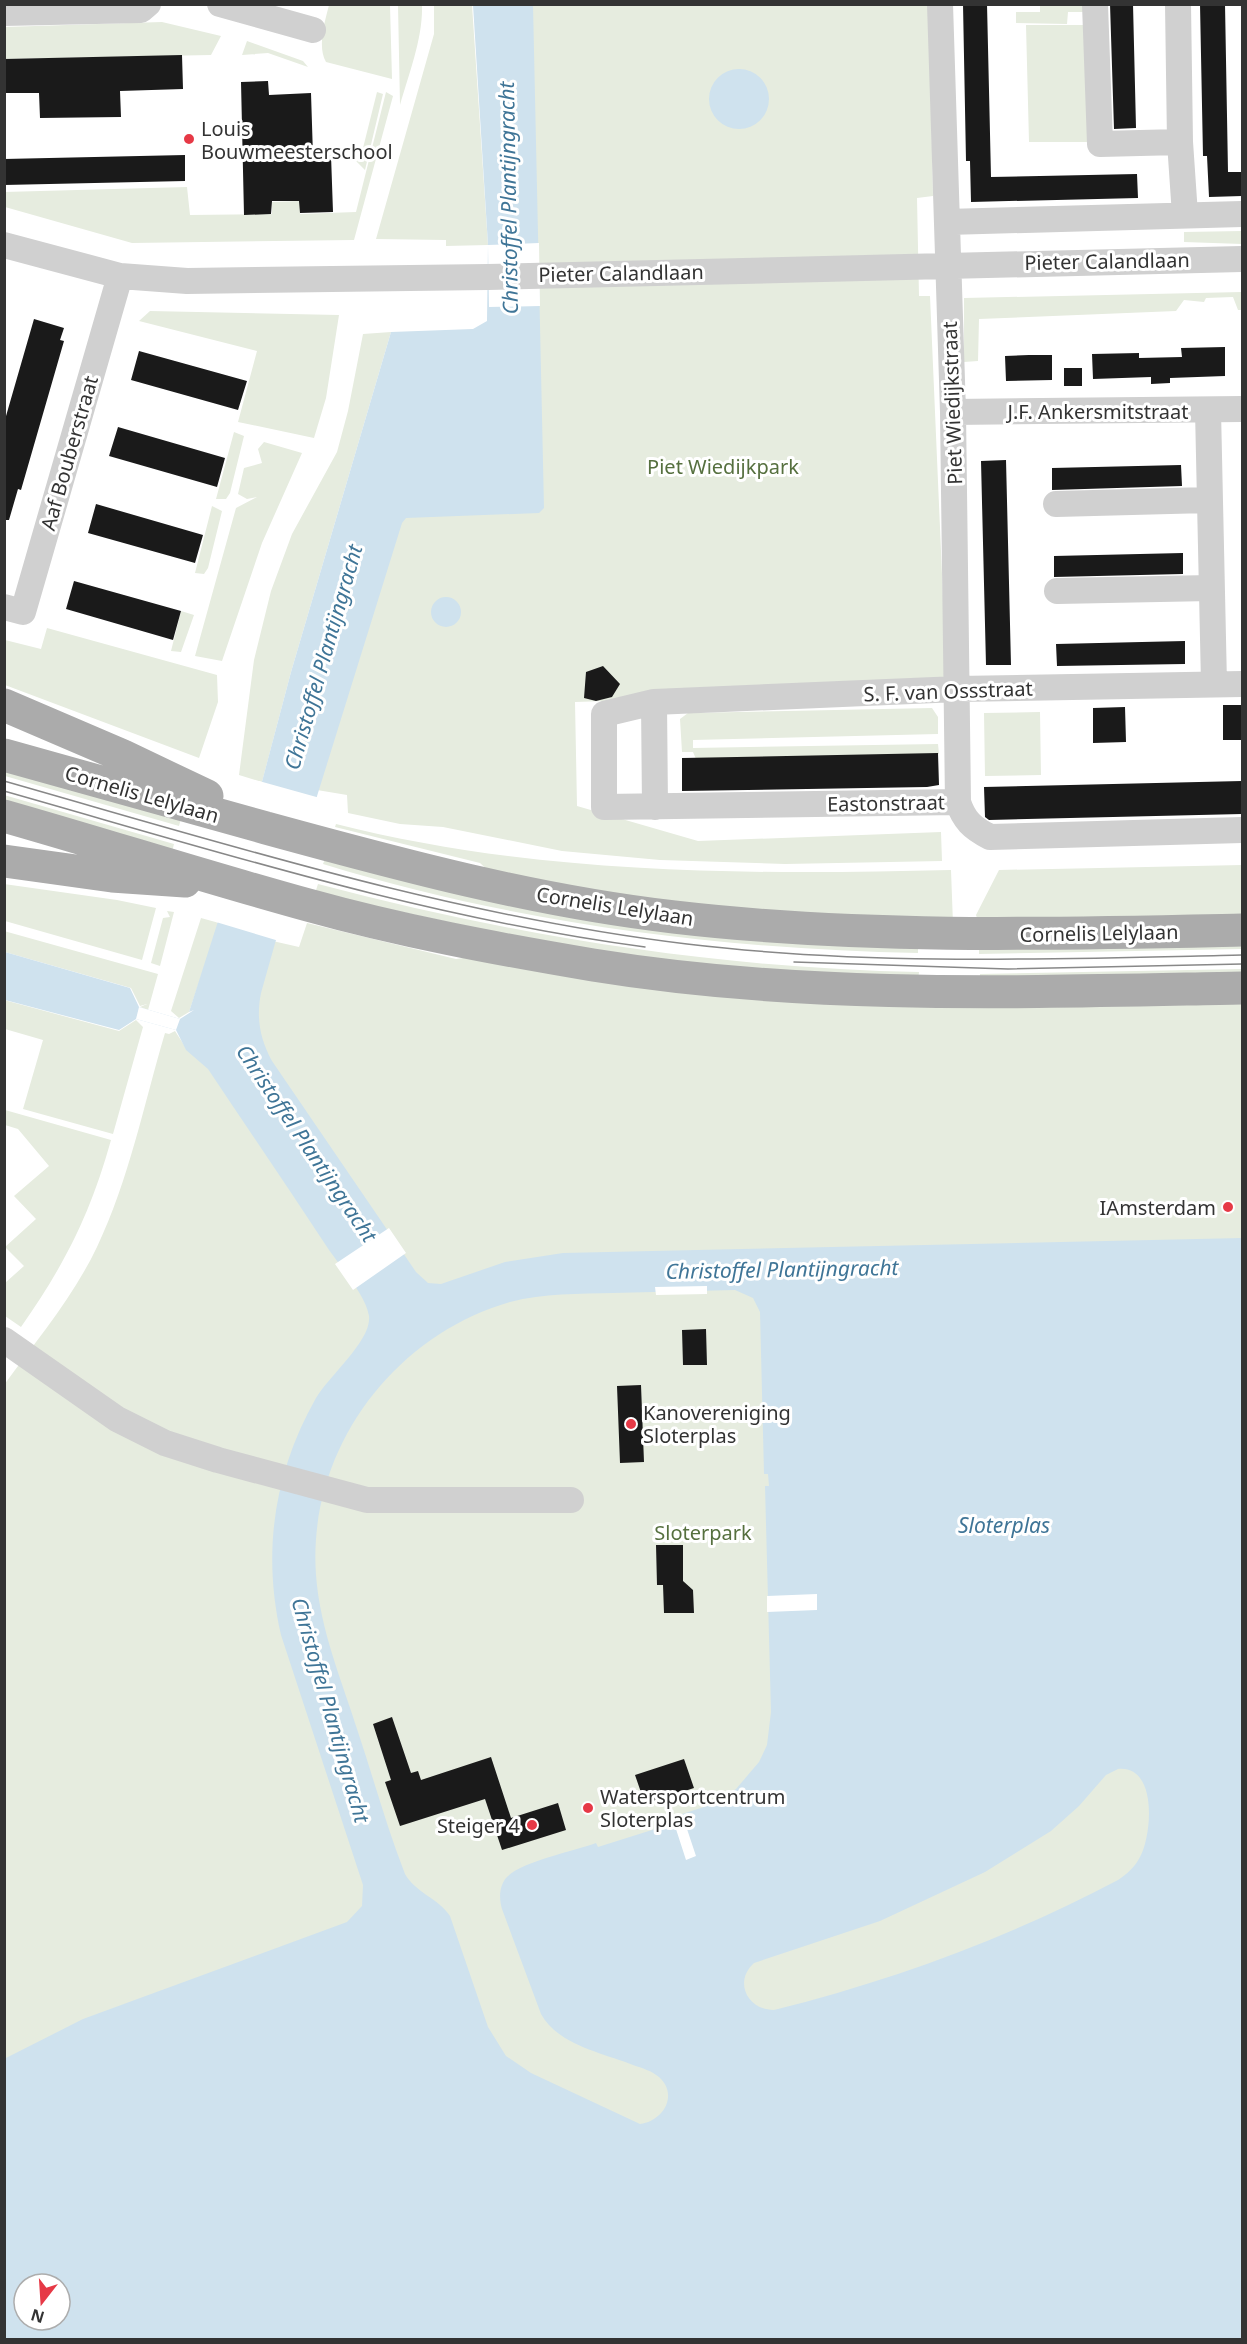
<svg xmlns="http://www.w3.org/2000/svg" width="1247" height="2344" viewBox="0 0 1247 2344" font-family="'Noto Sans',sans-serif">
<style>
.green{fill:#e6ecdf}
.water{fill:#cfe2ee;fill-rule:evenodd}
.pier{fill:#fff}
.building{fill:#1a1a1a}
.lines{fill:none;stroke-linecap:round;stroke-linejoin:round}
.minor{stroke:#d0d0d0;stroke-width:26}
.major{stroke:#ababab;stroke-width:33}
.tram{stroke:#888;stroke-width:1.5}
.poi-dot{fill:#e63946;stroke:#fff;stroke-width:2}
.labels{text-anchor:middle;dominant-baseline:central;stroke-width:6;stroke-linejoin:round;paint-order:stroke}
.poi-label{font-size:20px;fill:#333;stroke:#fff;text-anchor:start}
.street-label{font-size:20px;fill:#333;stroke:#fff}
.park-label{font-size:20px;fill:#56703f;stroke:#fff}
.water-label{font-size:21px;font-style:italic;fill:#3f7597;stroke:#fff}
</style>
<rect width="100%" height="100%" fill="#fff"/>
<!-- green -->
<path class="green" d="M329,5H390L392,79L326,62C317,47 325,21 329,5Z
M398,5H422C423,38 409,73 400,105Z
M434,5H472L488,245L446,246V240L376,239L434,34Z
M527,5H929L933,196L917,198L919,296H930L947,690L575,702L577,806L698,841L941,832L942,861L785,864L660,860L562,851L443,827L400,824L348,813L347,795L317,790L404,501L524,461Z
M1040,5H1087V12H1068L1067,24L1016,23V12H1040Z
M162,22L221,36L211,55L5,59L4,27Z
M1026,25H1089V142H1029Z
M247,41L303,61L308,67L268,53L242,55Z
M377,92L383,94L365,170L353,158L362,152Z
M386,92L393,96L354,240L132,243L5,207L4,192L187,187L190,215L272,214V202L300,201V214L356,212Z
M1242,231V244L1184,242V232Z
M1242,292V310H1238L1233,297L1206,298L1204,302L1184,300L1176,311L979,319L978,361L964,362V298Z
M150,311L339,315L326,398L314,438L238,422L257,351L139,321Z
M391,332L291,672L262,782L239,775L254,660L271,591L292,534L337,452L348,411L363,334Z
M234,432L244,436L230,493L226,499H216Z
M264,442L302,453L262,543L222,661L195,656L236,508L257,497L247,499L238,494L244,468L262,463L258,449Z
M212,506L222,511L208,568L204,574L195,573Z
M181,611L194,615L181,652L171,651Z
M47,628L217,675L218,702L199,758L5,685V640L41,649Z
M932,708L938,717V734L693,740V748L938,744L939,754L696,759L693,752H682L680,719L688,713Z
M1040,712L1041,775L985,776L984,713Z
M4,765L182,815L179,826L5,776Z
M4,795L174,844L172,852L5,804Z
M336,824C537,875 746,875 951,870L953,924L734,913L492,874L480,863L335,827Z
M326,856L918,945V953C718,949 515,923 323,864Z
M1242,865V921L979,924L976,915L999,870Z
M4,884L117,900L156,908L142,960L5,921Z
M318,884C515,936 714,968 919,972L918,982L600,955L315,893Z
M167,911L174,912L160,966L151,963L163,918L170,917Z
M201,918L219,923L189,1012L179,1018L171,1011Z
M307,923L456,959L478,956L1242,1003V1928L559,2190L5,2148L4,1385C37,1340 73,1297 97,1247C129,1180 144,1104 165,1033L169,1034L175,1031L186,1048L229,931L299,947Z
M4,931L158,974L148,1010L140,1007L147,1004L140,1006L131,988L5,952Z
M1242,941V949L979,954V945Z
M1242,969V979L980,983V974Z
M4,1000L119,1031L136,1020L143,1027L113,1134L23,1109L43,1040L5,1029Z
M5,1110L111,1140C90,1215 65,1264 21,1327L5,1316V1283L24,1266L5,1247L36,1219L14,1196L49,1166L18,1129L5,1125Z"/>
<!-- water -->
<path class="water" d="M473,5H533L544,508L539,513L406,518L402,523L313,809L261,993C256,1018 260,1039 272,1061L416,1272L428,1283L441,1284L505,1262L563,1253L1242,1238V2339H5L4,2059L83,2019L347,1922L362,1906L363,1885L281,1635C262,1552 274,1472 316,1398C329,1376 372,1340 369,1316C366,1296 341,1267 329,1250C289,1189 248,1129 208,1069L186,1050L176,1030L136,1019L119,1030L5,1000V952L130,988L139,1007L180,1019L194,1010L189,1012L259,793L291,672L391,332L473,329L487,321L488,245ZM735,1290L753,1298L760,1312L764,1474H768L769,1486H765L771,1712L767,1745L759,1762L736,1789L713,1804L670,1818L671,1824L598,1847L596,1843C575,1851 519,1862 506,1878C499,1887 499,1899 502,1909L541,2014C558,2045 603,2053 633,2065C642,2068 652,2071 659,2077C679,2095 663,2121 640,2124L531,2073L506,2056L488,2027L450,1916C438,1898 416,1893 405,1874C387,1828 374,1780 358,1732C342,1681 320,1630 316,1575C307,1451 392,1336 510,1302C544,1293 579,1294 613,1293C653,1292 694,1291 735,1290ZM1118,1769C1158,1765 1152,1835 1140,1857C1135,1867 1127,1874 1118,1880C1008,1938 894,1980 774,2010C748,2010 733,1982 754,1963L880,1921L985,1872L1051,1831L1079,1806L1106,1775ZM24,2284H60V2320H24Z
M709 99a30 30 0 1 1 60 0a30 30 0 1 1-60 0Z
M431 612a15 15 0 1 1 30 0a15 15 0 1 1-30 0Z"/>
<!-- pier -->
<path class="pier" d="M539,243L540,306L489,307L488,245Z
M259,781L320,798L279,941L216,922Z
M139,1007L180,1019L176,1030L136,1019Z
M389,1228L406,1253L353,1290L335,1264Z
M707,1286V1294L656,1295L655,1287Z
M817,1594V1610L767,1612V1596Z
M685,1823L696,1856L686,1860L675,1826Z"/>
<!-- building -->
<path class="building" d="M963,4H987L991,177L1137,174L1138,198L971,202L970,161H966Z
M1110,4H1133L1136,128L1114,129Z
M1200,4H1225L1228,172H1242V196L1209,197L1207,156H1203Z
M182,55L183,89L120,91L121,117L40,118L39,93H4V59Z
M268,81L269,95L311,93L313,156L331,155L333,212L300,213L299,201H272L271,214L244,215L241,82Z
M185,155V181L4,185V159Z
M34,319L64,328L60,340L64,341L21,490L18,489L9,520H4V423Z
M1225,347V376L1170,378V383L1151,384V377L1093,379L1092,354L1139,353V358L1182,357L1181,348Z
M139,351L247,381L238,410L131,380Z
M1029,355H1052V380L1006,381L1005,356Z
M1064,368H1082V386H1064Z
M118,427L225,458L217,487L109,456Z
M1006,460L1011,665H986L981,461Z
M1181,465L1182,486L1052,490V468Z
M96,504L203,535L195,563L88,533Z
M1183,553V574L1054,577V556Z
M74,581L181,611L173,640L66,609Z
M1185,641V664L1057,666L1056,644Z
M603,666L620,684L612,697L596,701L584,698L586,672Z
M1223,705H1242V740H1223Z
M1125,707L1126,742L1093,743V708Z
M938,753L939,785L927,787L682,791V758Z
M1242,781V814L989,820L985,817L984,787Z
M706,1329L707,1365H683L682,1330Z
M641,1385L644,1462L620,1463L617,1386Z
M656,1545H683V1581L693,1590L694,1613H664L663,1585H657Z
M392,1717L411,1773L418,1771L421,1780L491,1757L511,1818L558,1803L566,1830L502,1850L485,1799L400,1826L385,1782L391,1780L373,1724Z
M684,1759L694,1788L645,1804L635,1775Z"/>
<g class="lines">
<!-- minor -->
<path class="minor" d="M220,4L313,30
M940,4L953,412L958,802
M1095,4L1100,144L1180,142
M1178,4L1180,142L1185,215
M4,13L141,10L148,4
M947,222L1242,214
M4,245L120,276L187,281L488,277L1242,259
M1208,410L1214,684
M953,412L1242,409
M1056,504L1208,500
M1057,591L1211,588
M4,607L23,612L120,276
M1242,684L958,689L654,702L604,714V807L958,802C964,820 972,828 990,837L1242,830
M654,702L655,807
M4,1340L117,1419L165,1443L218,1460L367,1500H571"/>
<!-- major -->
<path class="major" d="M4,705L123,756L207,796
M4,755C92,780 179,804 266,828C401,865 535,901 674,917C863,939 1053,934 1242,930
M4,816C106,845 206,877 308,905C401,931 498,949 593,965C808,1000 1025,992 1242,988
M4,861L112,876L185,881"/>
<!-- tram -->
<path class="tram" d="M4,781C229,845 454,916 687,944C871,966 1057,959 1242,955
M4,791C216,851 426,918 645,947
M794,962L1008,969L1242,964"/>
</g>
<!-- markers -->
<g class="poi-dot">
<circle cx="189" cy="139" r="6"/>
<circle cx="1228" cy="1207" r="6"/>
<circle cx="631" cy="1424" r="6"/>
<circle cx="588" cy="1808" r="6"/>
<circle cx="532" cy="1825" r="6"/>
</g>
<g class="labels">
<!-- poi labels -->
<g class="poi-label">
<text x="201" y="128">Louis<tspan x="201" dy="23">Bouwmeesterschool</tspan></text>
<text x="1216" y="1207" text-anchor="end">IAmsterdam</text>
<text x="643" y="1412">Kanovereniging<tspan x="643" dy="23">Sloterplas</tspan></text>
<text x="600" y="1796">Watersportcentrum<tspan x="600" dy="23">Sloterplas</tspan></text>
<text x="520" y="1825" text-anchor="end">Steiger 4</text>
</g>
<!-- street labels -->
<g class="street-label">
<text transform="translate(1107 261) rotate(-1)">Pieter Calandlaan</text>
<text transform="translate(621 273) rotate(-1)">Pieter Calandlaan</text>
<text transform="translate(952 403) rotate(-92)">Piet Wiedijkstraat</text>
<text x="1098" y="411">J.F. Ankersmitstraat</text>
<text transform="translate(69 453) rotate(-74)">Aaf Bouberstraat</text>
<text transform="translate(948 691) rotate(-2)">S. F. van Ossstraat</text>
<text transform="translate(142 794) rotate(16)">Cornelis Lelylaan</text>
<text transform="translate(886 803) rotate(-1)">Eastonstraat</text>
<text transform="translate(615 906) rotate(9)">Cornelis Lelylaan</text>
<text transform="translate(1099 933) rotate(-1)">Cornelis Lelylaan</text>
</g>
<!-- park labels -->
<g class="park-label">
<text x="723" y="466">Piet Wiedijkpark</text>
<text x="703" y="1532">Sloterpark</text>
</g>
<!-- water labels -->
<g class="water-label">
<text transform="translate(508 198) rotate(-91)">Christoffel Plantijngracht</text>
<text transform="translate(323 657) rotate(-74)">Christoffel Plantijngracht</text>
<text transform="translate(307 1143) rotate(56)">Christoffel Plantijngracht</text>
<text transform="translate(782 1269) rotate(-1)">Christoffel Plantijngracht</text>
<text x="1004" y="1525">Sloterplas</text>
<text transform="translate(331 1710) rotate(74)">Christoffel Plantijngracht</text>
</g>
</g>
<!-- border -->
<rect width="1247" height="2344" fill="none" stroke="#333333" stroke-width="12"/>
<!-- north arrow -->
<g transform="translate(42 2302) rotate(197)"><circle r="28" fill="#ffffff" stroke="#adadad" stroke-width="1.5"/>
<path d="M0-4.5L10 22L0 15L-10 22Z" fill="#e63946"/>
<text y="-9" font-size="16" font-weight="bold" text-anchor="middle" fill="#333333">N</text>
</g>
</svg>
